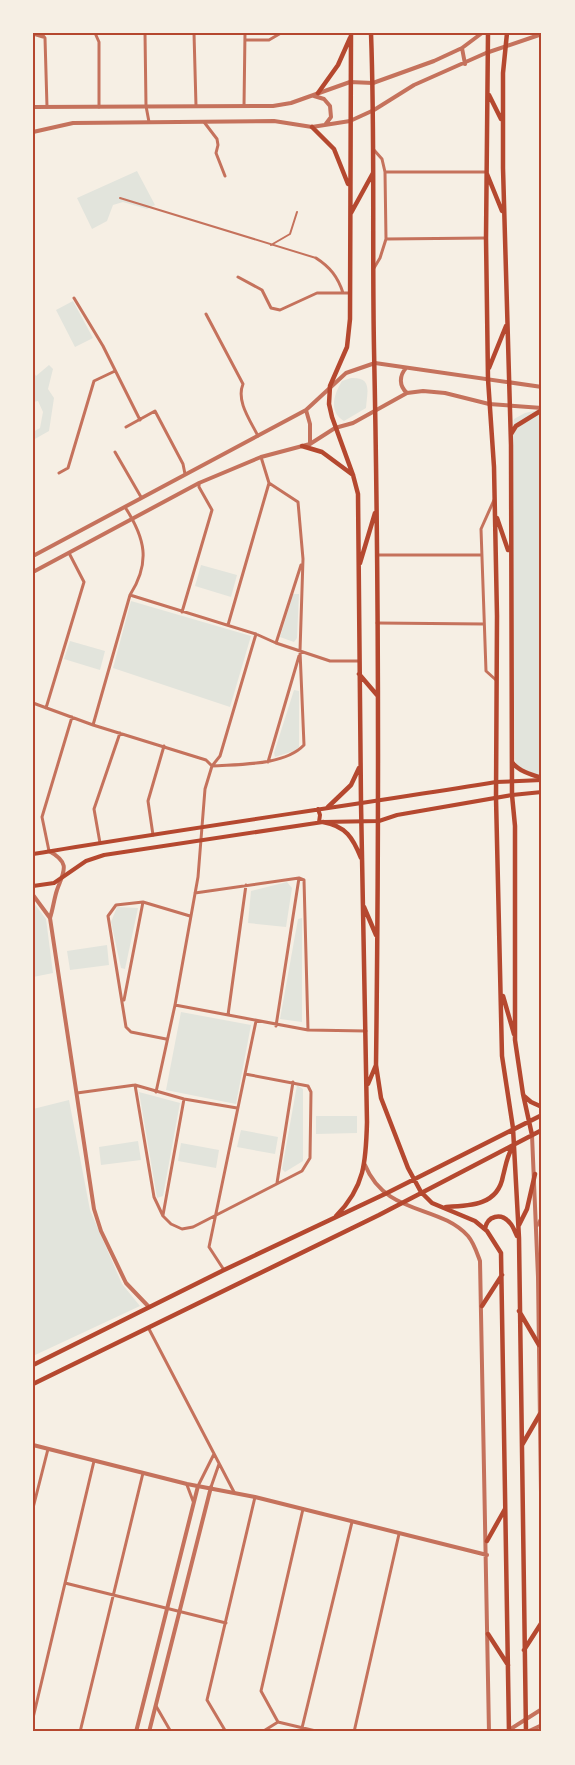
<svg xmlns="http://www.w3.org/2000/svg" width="575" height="1765" viewBox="0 0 575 1765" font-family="Bitter,serif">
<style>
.green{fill:#e2e4dc}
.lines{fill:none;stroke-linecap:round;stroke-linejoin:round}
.pedestrian{stroke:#c5725c;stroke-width:2}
.minor{stroke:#c5725c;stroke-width:3}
.tertiary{stroke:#c5725c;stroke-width:4}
.secondary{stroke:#b5482f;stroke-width:4}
.primary{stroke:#b5482f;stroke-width:4.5}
.neatline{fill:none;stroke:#b5482f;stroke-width:2}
</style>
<rect width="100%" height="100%" fill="#f6efe4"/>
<!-- green -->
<path class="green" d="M137,171L155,205L147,209L123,202L113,205L107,221L92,229L77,198Z
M73,301L93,338L75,347L56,310Z
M49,365L53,369L48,389L54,398L49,431L33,440V432L40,428L43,412L38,401L33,402V371L36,376Z
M351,378C373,377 367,392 366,408L344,421C328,412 334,394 342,381Z
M542,409V776L518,768L515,760L510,447L514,419L525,413Z
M201,565L237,575L231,597L195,586Z
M293,594H299L297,638L294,642L280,637Z
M131,601L251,636L230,707L113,668Z
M70,641L105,651L100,670L64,659Z
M294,690L299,691V747L294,751L275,757L274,753Z
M287,882L292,888L286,927L248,923L251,891Z
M33,902L46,919L53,973L33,977Z
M117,907L138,908L125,969L121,968L111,922Z
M302,918V1022L280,1019L298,919Z
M107,945L109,965L70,970L67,951Z
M181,1012L251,1025L236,1104L166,1090Z
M297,1085L303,1089V1161L285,1172L282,1169Z
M139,1092L180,1103L163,1196L157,1198Z
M69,1100L90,1210L122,1284L140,1306L33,1356V1109Z
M316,1116H357V1133L316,1134Z
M241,1130L278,1137L275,1154L237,1147Z
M138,1141L141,1160L101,1165L99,1147Z
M181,1143L219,1150L216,1168L178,1161Z"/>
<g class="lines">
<!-- pedestrian -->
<path class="pedestrian" d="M120,198L316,258
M271,245L290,234L297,212"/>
<!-- minor -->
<path class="minor" d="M41,33L45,38L47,107
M95,33L99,42V107
M145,33L146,106L149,122
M194,33L196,106
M33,34L43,37
M245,40H269L281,33
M244,106L245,33
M204,122L217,139L218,145L216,153L225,176
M385,172H486
M386,239L486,238
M316,258C330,267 338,277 343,293
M374,268L380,258L386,239L385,172L382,159L374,150
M238,277L262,290L271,308L280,310L317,293H349
M74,298L103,346L140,420
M206,314L243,384C236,401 250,420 258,436
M126,427L155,411L183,464L185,474
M115,452L141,497
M59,473L68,468L94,381L115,371
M494,500L481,529L486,671L496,680
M377,555H482
M130,595L256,634L276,643L330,661H359
M182,612L212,510L199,487V483
M377,623L484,624
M228,625L269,483L261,457
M276,643L301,565
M33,703L93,725L206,760L212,766C239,764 284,766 304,745L300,651L303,559L298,502L269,483
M46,708L84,582L69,553
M93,725L130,595C151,562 145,538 125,507
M268,762L299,656
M153,835L148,801L164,746
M100,843L94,809L120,733
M49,851L42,817L72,717
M195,893L299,878L304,880L308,1030
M124,1000L143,902
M175,1005L308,1030L366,1031
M228,1015L246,885
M276,1026L299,878
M166,1039L131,1032L126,1027L108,916L116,905L143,902L190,916
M135,1085L154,1197L163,1216L171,1224L182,1229L193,1227L302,1171L310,1158L311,1092L308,1086L245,1074
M156,1092L175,1005L198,877L205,789L212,766L220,756L256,634
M77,1093L135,1085L184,1099L237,1108
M277,1183L293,1082
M163,1215L184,1099
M537,1226L542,1216
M224,1270L209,1247L256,1021
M149,1329L234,1492
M187,1485L193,1501
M198,1486L214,1454
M211,1487L219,1464
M33,1508L48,1449
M65,1583L226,1623
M156,1706L171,1732
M33,1718L94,1461
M278,1722L261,1691L303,1509
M302,1728L352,1522
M80,1732L143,1473
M226,1732L207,1700L255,1497
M262,1732L278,1722L320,1732
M354,1732L399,1534"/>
<!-- tertiary -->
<path class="tertiary" d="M462,48L465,64
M314,96L324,99L330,106L331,117L325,125
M33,107L273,106L291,103L350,82L373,83L434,61L462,48L482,33
M33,132L73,123L274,121L312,127L350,121L374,110L414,85L486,53L542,34
M406,368C399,376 399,386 407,393
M306,410L310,424V443
M33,556L306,410L346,373L375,363L542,387
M33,572L199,483L261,457L310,444L335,428L353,423L407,393L423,391L445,393L489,404L542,408
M49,851C71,863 64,871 57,890C54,899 53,909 50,918L94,1209L101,1231L126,1283L149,1307
M33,895L50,918
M532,1135L538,1277L542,1564
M365,1165C386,1216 439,1204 468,1236C474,1243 477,1253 480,1261L489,1732
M33,1445L187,1484L255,1497L487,1555
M136,1732L198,1486
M149,1732L211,1487
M506,1732L542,1709
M527,1732L542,1725"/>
<!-- secondary -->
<path class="secondary" d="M318,809L320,815L319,822
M33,854C187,828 342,807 496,782L542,780
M33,886L54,883L86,861L104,855L323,822L379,821L397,815L512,795L542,792"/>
<!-- primary -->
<path class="primary" d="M371,33C375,138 372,244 374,349C379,588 379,826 376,1065L381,1098L408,1168L421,1192L432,1203L475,1221L487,1231L501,1253L509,1732
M488,33L486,238L488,379L494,467L497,616L496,798L502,1056L513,1128L519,1238L526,1732
M507,33L503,73V168L511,445L512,795L515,826V1040L523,1094L532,1135
M318,93L338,65L350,38
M489,95L501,119
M312,127L334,149L348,184
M487,174L502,211
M351,213L373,173
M489,368L506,326
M511,434L516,426L542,410
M302,446L322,452L353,475
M497,518L508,550
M360,563L375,513
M359,674L377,695
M512,762C518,771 532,775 542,778
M328,807L351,785L359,768
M323,822C346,826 353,838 361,858
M364,907L376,935
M503,996L514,1034
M368,1084L376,1065
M524,1096L531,1102L542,1107
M446,1207C471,1206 498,1205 503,1176C506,1165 507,1154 514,1145
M336,1216C365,1187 366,1161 367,1122L361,803L358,494L353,475L332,417L329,404L330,386L347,347L350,319L351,33
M519,1225L527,1209L535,1174
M485,1229C487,1216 501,1212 510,1223C513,1226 515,1232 517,1236
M482,1306L502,1275
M519,1311L539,1345
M33,1365L224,1270L387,1193L542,1115
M33,1384L379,1215L542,1130
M522,1445L540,1414
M487,1541L505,1509
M488,1634L508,1665
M524,1650L542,1622"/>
</g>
<!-- border -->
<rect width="575" height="1765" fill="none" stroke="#f6efe4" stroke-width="69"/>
<rect x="34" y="34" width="506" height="1696" class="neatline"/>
</svg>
